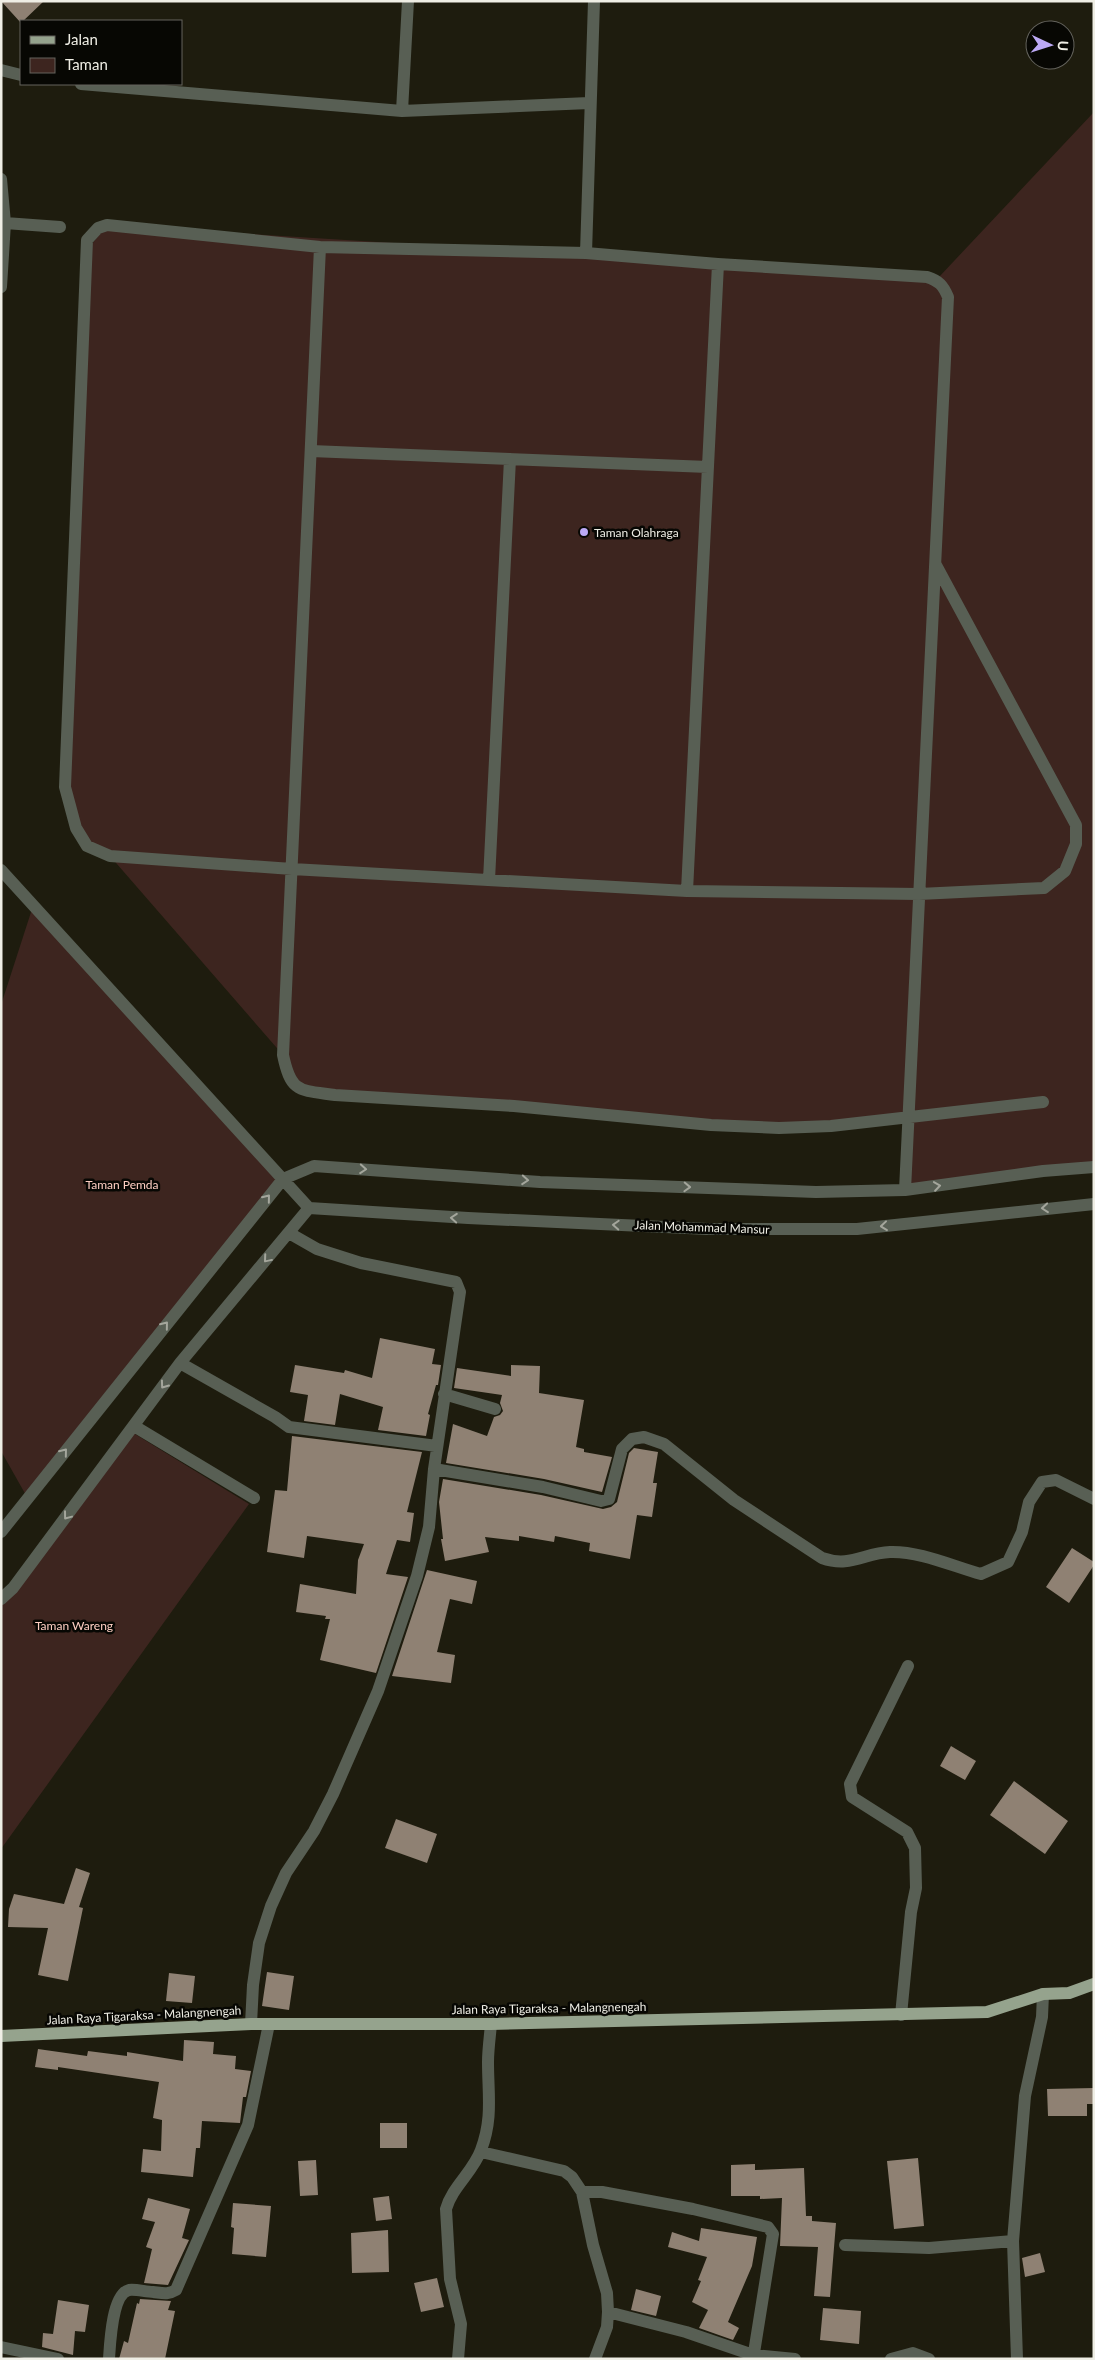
<svg xmlns="http://www.w3.org/2000/svg" width="1095" height="2360" viewBox="0 0 1095 2360" font-family="Lato,sans-serif">
<style>
.green{fill:#3d251f}
.building{fill:#8f8173}
.lines{fill:none;stroke-linecap:round;stroke-linejoin:round}
.minor{stroke:#585f54;stroke-width:12}
.major{stroke:#95a38d;stroke-width:12}
.oneway{stroke:#a4a69c}
.poi-dot{fill:#bca9f5;stroke:#070703;stroke-width:2}
.labels{text-anchor:middle;dominant-baseline:central;stroke-width:5;stroke-linejoin:round;paint-order:stroke}
.poi-label{font-size:12px;fill:#efeee5;stroke:#070703;text-anchor:start}
.park-label{font-size:12px;fill:#fecec2;stroke:#070703}
.street-label{font-size:12px;fill:#efeee5;stroke:#070703}
</style>
<rect width="100%" height="100%" fill="#1e1c0e"/>
<!-- green -->
<path class="green" d="M1094,112V1167L905,1190L910,1119L772,1128L302,1088L283,1055L110,856L87,846L65,787L87,250L107,225L939,277Z
M33,906L283,1179L27,1497L1,1451V1005Z
M130,1431L249,1504L1,1849V1599Z"/>
<!-- building -->
<path class="building" d="M1,1H44L21,23Z
M380,1338L435,1349L432,1364L441,1365L438,1385H436L428,1414L430,1415L426,1436L378,1430L383,1407L340,1394L335,1425L304,1421L308,1395L290,1392L295,1365L344,1373L345,1370L372,1378Z
M511,1365L540,1366L539,1393L584,1400L576,1447L584,1449V1452L612,1457L602,1492L544,1479L446,1463L453,1424L487,1436L494,1417L500,1415L503,1411L500,1403L502,1395L454,1388L457,1368L511,1376Z
M292,1436L422,1452L407,1512L414,1513L410,1542L397,1540L386,1574L408,1577L376,1673L320,1660L330,1619H325L326,1616L296,1612L300,1584L356,1594L358,1560L364,1544L307,1536L304,1558L267,1552L275,1490L287,1491Z
M634,1448L658,1452L653,1483H657L652,1517L637,1515L630,1559L589,1551L590,1543L555,1536L554,1542L519,1536V1541L485,1537L489,1552L445,1561L441,1539H443L439,1502L443,1479L541,1495L603,1509L611,1507L617,1502L629,1453Z
M1072,1548L1094,1562V1565L1069,1603L1046,1587Z
M427,1570L477,1581L472,1604L450,1599L437,1652L455,1655L451,1683L392,1676Z
M951,1746L976,1761L965,1780L940,1766Z
M1014,1781L1068,1821L1045,1854L990,1815Z
M396,1819L437,1834L427,1863L385,1848Z
M76,1868L90,1873L79,1907L83,1908L68,1981L38,1975L48,1928L8,1927L9,1909L14,1894L64,1904Z
M267,1972L294,1976L289,2010L262,2006Z
M169,1973L195,1976L192,2003L166,2001Z
M184,2040L214,2042L213,2054L236,2056L235,2069L251,2071L246,2097H243L240,2123L202,2121L200,2148H196L193,2177L141,2172L143,2149L161,2151L162,2120L153,2118L159,2082L58,2067V2070L35,2067L38,2049L87,2056L88,2051L127,2056V2052L183,2061Z
M1094,2088V2104H1087V2116H1048L1047,2089Z
M380,2123H407V2148H380Z
M918,2158L924,2226L894,2229L887,2161Z
M316,2160L318,2195L300,2196L298,2161Z
M755,2164V2170L804,2168L806,2216H812V2221L836,2223L830,2297L814,2296L818,2247L780,2246L782,2198L760,2199V2196H731V2165Z
M389,2196L392,2219L376,2221L373,2198Z
M148,2198L190,2209L182,2238L189,2240L168,2285L144,2283L152,2249L146,2247L155,2222L142,2219Z
M233,2203L271,2206L266,2257L232,2254L234,2228L231,2227Z
M701,2228L757,2237L752,2266L728,2322L739,2328L733,2340L699,2328L708,2310L692,2302L701,2281L698,2280L707,2257L668,2247L672,2232L699,2241Z
M388,2230L389,2272L352,2273L351,2233Z
M1040,2253L1045,2272L1025,2277L1022,2258Z
M437,2278L444,2307L421,2312L414,2283Z
M636,2289L661,2296L656,2316L631,2310Z
M140,2299L171,2301L168,2310L175,2311L165,2359H119L124,2341L128,2343L137,2303L139,2304Z
M58,2300L89,2305L85,2332L75,2331L73,2355L42,2347L43,2333L53,2334Z
M823,2308L861,2311L859,2344L820,2340Z"/>
<g class="lines">
<!-- minor -->
<path class="minor" d="M1,70L21,75
M81,84L402,111L589,103
M402,111L408,1
M1,179L5,223L1,287
M5,223L60,227
M320,247L283,1055C291,1093 299,1090 335,1095L514,1106L711,1125L779,1128L831,1126L1043,1102
M586,253L594,1
M311,451L708,467
M1,870L309,1208
M489,880L510,459
M687,891L718,264
M905,1190L948,297C943,285 939,281 927,277L718,264L586,253L320,247L107,225L98,228L87,240L65,787L76,828L87,846L110,856L292,869L687,891L919,894L1044,888L1065,871L1076,844V825L936,565
M309,1208L468,1218L708,1229H857L1094,1204
M180,1363L275,1417L289,1427L437,1446
M444,1394L495,1409
M134,1426L254,1498
M434,1469L543,1487L601,1501L609,1499L622,1449L632,1439L644,1437L664,1444L734,1500L822,1558C850,1568 864,1553 890,1552C920,1551 952,1566 981,1574L1008,1562L1022,1532L1029,1502L1042,1482L1056,1480L1094,1499
M1,1532L283,1179L314,1166L540,1182L816,1192L905,1190L1043,1171L1094,1167
M1,1599L13,1588L180,1363L309,1208
M901,2015L911,1912L916,1888L915,1848L907,1832L852,1797L850,1784L908,1666
M251,2024L253,1985L259,1943L271,1906L286,1873L314,1831L333,1794L378,1691L417,1576L429,1527L434,1469L460,1292L456,1282L361,1263L317,1249L289,1233
M481,2152L564,2171L572,2177L582,2192H602L693,2209L768,2227L773,2234L753,2359
M582,2192L593,2245L607,2293L608,2312L607,2327L595,2359
M845,2245L929,2248L1013,2241
M608,2312L686,2332L753,2355L795,2359
M1,2347L58,2359
M109,2359C110,2344 112,2294 129,2290C136,2289 146,2292 153,2292C162,2293 168,2295 176,2290L248,2125L269,2024
M458,2359L461,2324L450,2279L446,2209C452,2187 473,2172 481,2150C493,2118 488,2095 488,2062C488,2050 490,2036 491,2024
M891,2359L913,2353L929,2359
M1017,2359L1013,2241L1025,2096L1042,2017L1043,1994"/>
<!-- major -->
<path class="major" d="M1,2036L251,2024H491L987,2012L1043,1994L1069,1993L1094,1984"/>
</g>
<!-- one-way arrows -->
<defs><path id="oneway-chevron" d="M-2-3.5L2.5 0L-2 3.5" fill="none" stroke-width="1.6" stroke-linecap="round" stroke-linejoin="round" transform="scale(1.25)"/></defs>
<g class="oneway">
<use href="#oneway-chevron" transform="translate(363 1169) rotate(4)"/>
<use href="#oneway-chevron" transform="translate(525 1180) rotate(4)"/>
<use href="#oneway-chevron" transform="translate(937 1186) rotate(-8)"/>
<use href="#oneway-chevron" transform="translate(687 1187) rotate(2)"/>
<use href="#oneway-chevron" transform="translate(267 1198) rotate(-51)"/>
<use href="#oneway-chevron" transform="translate(1045 1208) rotate(175)"/>
<use href="#oneway-chevron" transform="translate(454 1218) rotate(-176)"/>
<use href="#oneway-chevron" transform="translate(616 1225) rotate(-177)"/>
<use href="#oneway-chevron" transform="translate(884 1226) rotate(174)"/>
<use href="#oneway-chevron" transform="translate(267 1259) rotate(130)"/>
<use href="#oneway-chevron" transform="translate(165 1325) rotate(-51)"/>
<use href="#oneway-chevron" transform="translate(164 1385) rotate(126)"/>
<use href="#oneway-chevron" transform="translate(64 1452) rotate(-51)"/>
<use href="#oneway-chevron" transform="translate(67 1516) rotate(127)"/>
</g>
<!-- markers -->
<circle class="poi-dot" cx="584" cy="532" r="5"/>
<g class="labels">
<!-- poi labels -->
<g class="poi-label">
<text x="594" y="532">Taman Olahraga</text>
</g>
<!-- park labels -->
<g class="park-label">
<text x="122" y="1184">Taman Pemda</text>
<text x="74" y="1625">Taman Wareng</text>
</g>
<!-- street labels -->
<g class="street-label">
<text transform="translate(702 1227) rotate(2)">Jalan Mohammad Mansur</text>
<text transform="translate(549 2008) rotate(-1)">Jalan Raya Tigaraksa - Malangnengah</text>
<text transform="translate(144 2015) rotate(-3)">Jalan Raya Tigaraksa - Malangnengah</text>
</g>
</g>
<!-- border -->
<rect width="1095" height="2360" fill="none" stroke="#efeee5" stroke-width="5"/>
<!-- legend -->
<rect x="20" y="20" width="162" height="65" fill="#070703" stroke="#64635d"/>
<rect x="30" y="36" width="25" height="8" fill="#95a38d" stroke="#64635d"/>
<text x="65" y="45" font-size="15" fill="#efeee5">Jalan</text>
<rect x="30" y="58" width="25" height="15" fill="#3d251f" stroke="#64635d"/>
<text x="65" y="70" font-size="15" fill="#efeee5">Taman</text>
<!-- north arrow -->
<g transform="translate(1050 45) rotate(94)"><circle r="24" fill="#070703" stroke="#64635d"/>
<path d="M0-4L9 19L0 12L-9 19Z" fill="#bca9f5"/>
<text y="-8" font-size="14" font-weight="bold" text-anchor="middle" fill="#efeee5">U</text>
</g>
</svg>
